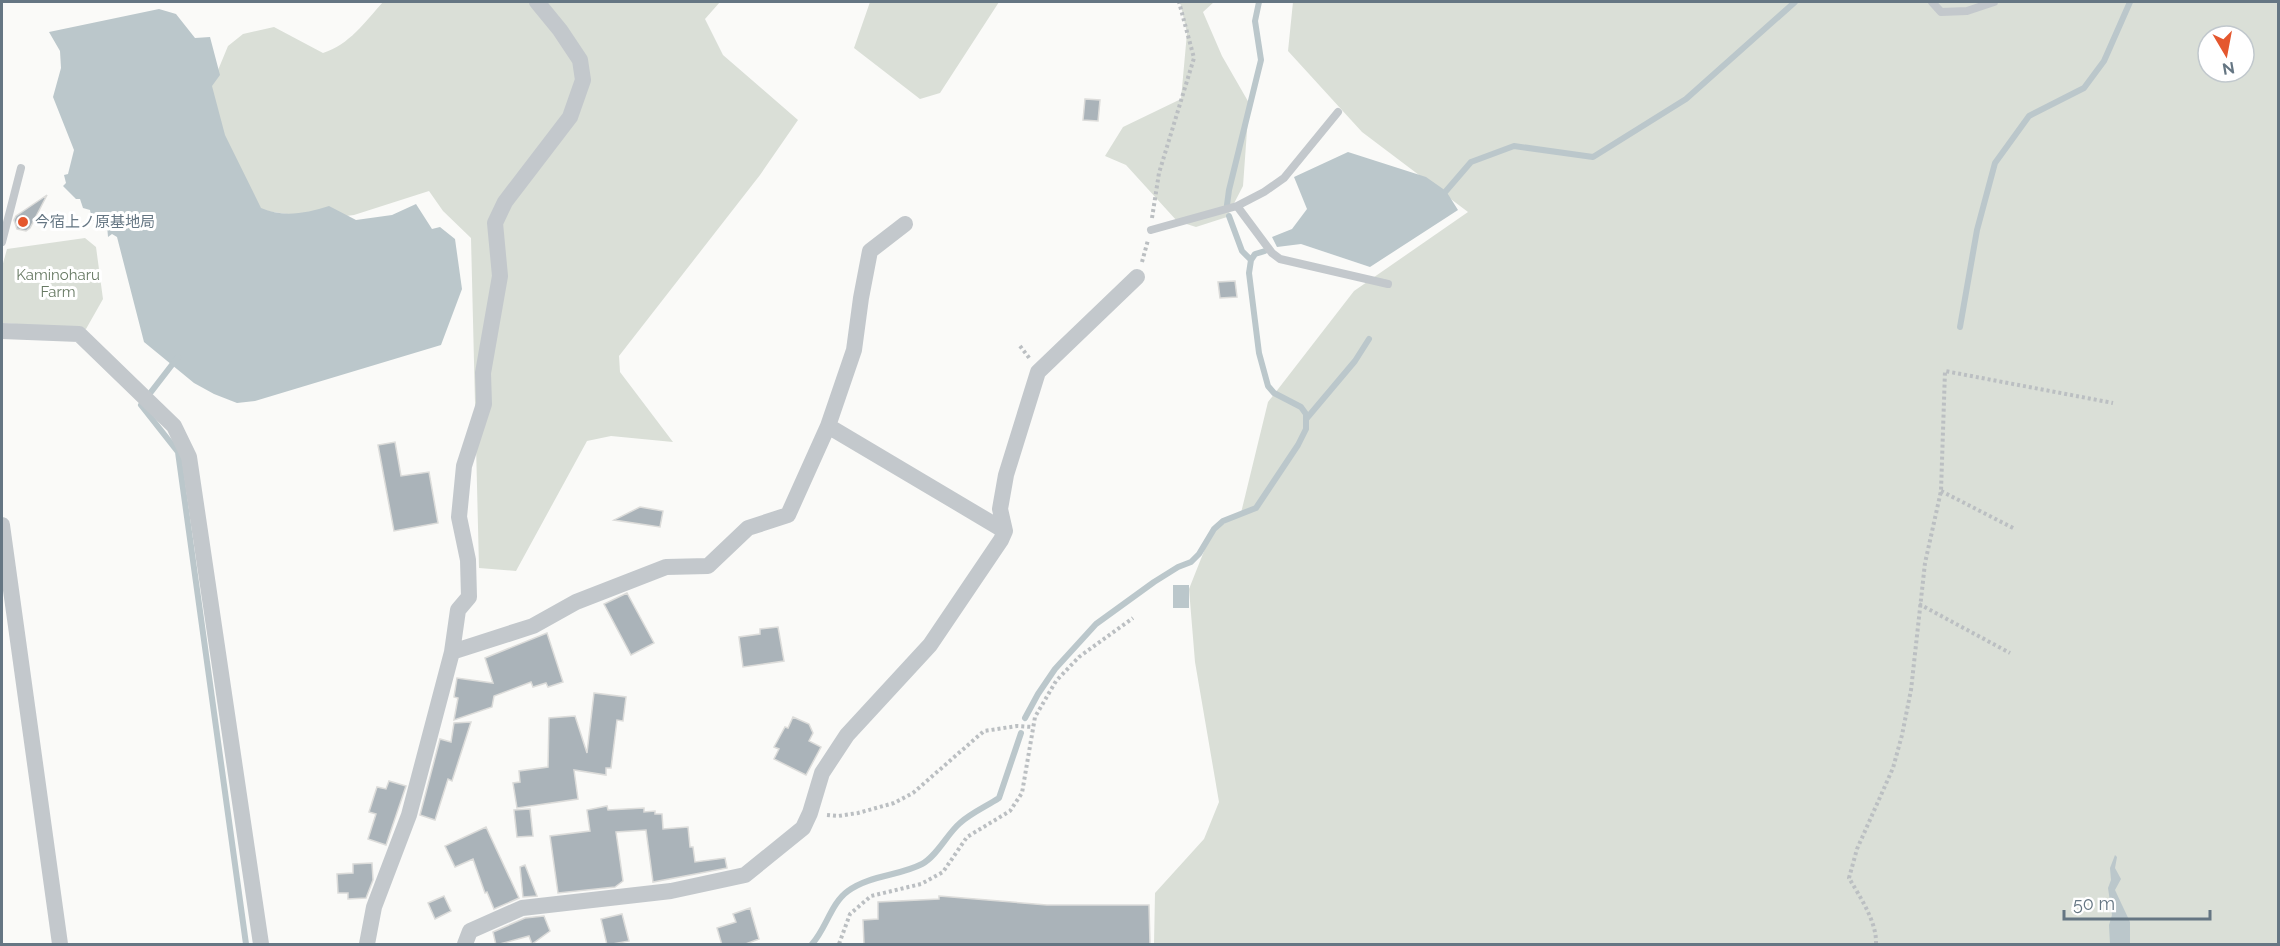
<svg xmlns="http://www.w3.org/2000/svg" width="2280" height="946" viewBox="0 0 2280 946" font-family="Raleway,'Noto Sans JP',sans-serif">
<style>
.green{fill:#dadfd7;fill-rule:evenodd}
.water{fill:#bbc7cb}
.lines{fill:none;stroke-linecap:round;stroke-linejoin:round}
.stream{stroke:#bbc7cb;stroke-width:6}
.building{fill:#aab3b9;stroke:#dcdcda;stroke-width:1.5}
.path{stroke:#bbbfc2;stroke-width:4;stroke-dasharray:3 3;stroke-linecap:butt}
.service{stroke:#c3c8cc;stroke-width:8}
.minor{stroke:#c3c8cc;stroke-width:16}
.poi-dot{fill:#e4572e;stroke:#fff;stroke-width:2}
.labels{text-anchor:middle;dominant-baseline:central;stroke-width:6;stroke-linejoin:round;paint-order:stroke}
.poi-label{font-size:15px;fill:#657683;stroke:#fff;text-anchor:start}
.park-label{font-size:15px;fill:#687a64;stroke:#fff}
</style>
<rect width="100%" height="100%" fill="#fafaf8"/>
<!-- green -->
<path class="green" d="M383,2H720L705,19L723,55L798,120L760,175L619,356L620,372L673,442L611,436L587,441L516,571L479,568L471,238L443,211L429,191L354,215L322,219L259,210L222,134L211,87L228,46L243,34L274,27L323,53C349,45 365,22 383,2Z
M870,2H999L940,93L920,99L854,48Z
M1180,2H1214L1203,12L1222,56L1249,103L1243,186L1227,217L1196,227L1177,221L1126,165L1105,156L1123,127L1181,99L1187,33Z
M1293,2H2278V944H1154L1155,893L1204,839L1219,802L1195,662L1189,589L1212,531L1241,513L1268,402L1354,291L1468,212L1362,132L1288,51ZM2208,36H2244V72H2208Z
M85,238L96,247L103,299L86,329L2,323V267L7,249Z"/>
<!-- water -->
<path class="water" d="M159,9L176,14L195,38L210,37L220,75L212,86L225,135L261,208C283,218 307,213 329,206L356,220L392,215L416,204L432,229L440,227L455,239L462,289L441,345L255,401L237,403L214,394L194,383L144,342L117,237L112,234L108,237L107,225L103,220L92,221L90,210L83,208L80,199H76L63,186L66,183L64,175L68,174L74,150L53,97L61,68L60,51L49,32Z
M1348,152L1426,177L1446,191L1458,210L1370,267L1301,244L1277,247L1272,237L1292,229L1307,209L1294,177Z
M1173,585H1189V608H1173Z
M2115,855L2117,857L2115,868L2121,879L2115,890L2130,922V944H2110L2109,925L2112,915L2108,888L2111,880L2110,868Z"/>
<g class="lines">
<!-- stream -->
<path class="stream" d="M1446,191L1471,162L1514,146L1593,157L1686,99L1795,2
M1227,205L1229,190L1261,60L1255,21L1259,2
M1229,216L1242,251L1251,260
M1960,327L1977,230L1995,163L2029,116L2084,88L2104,61L2130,2
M151,392L178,357
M141,405L178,452L246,944
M1307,418L1355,361L1369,339
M1025,718L1038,694L1055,669L1096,624L1154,582L1178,567L1191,562L1199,554L1214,529L1223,521L1256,508L1298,445L1306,429V414L1301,407L1274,393L1268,386L1259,353L1249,273L1251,260L1255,254L1265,251
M812,944C826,929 831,903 848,891C870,875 899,876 922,864C937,856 947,834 960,823C971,813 987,806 999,798L1021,733"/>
</g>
<!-- building -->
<path class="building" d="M1085,99L1100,100L1098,121L1083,120Z
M47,195L30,228L26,231L17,229L14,220L16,216Z
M1235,281L1237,297L1220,298L1218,282Z
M395,442L401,476L429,472L438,523L394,531L378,445Z
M640,507L663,511L660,527L614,520Z
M627,593L654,643L631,655L604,604Z
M778,627L784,661L743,667L739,637L760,634V629Z
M547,633L563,682L548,687L546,683L533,687L531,682L494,696L492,707L454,720L458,698L454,697L457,678L493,683L485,658Z
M594,693L626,697L623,721L617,720L611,768H606V775L574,770L578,799L517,808L513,783L520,782L519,771L548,767L549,718L575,716L587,753Z
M793,717L809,724L813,733L809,741L821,747L806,775L774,759L779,749L774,747L785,727L788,728Z
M471,722L452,781L448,779L435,820L420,815L440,739L451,742L454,723Z
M389,781L406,786L386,845L368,839L376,814L369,812L377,787L386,789Z
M607,806L608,810L644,808V812L655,811V814H662L663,829L688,827L690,847H693L695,862L725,858L727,868L653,882L646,830L616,832L623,881L615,887L558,893L550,836L590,831L587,810Z
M530,809L533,836L517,837L514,810Z
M486,827L519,898L494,909L487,892L485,893L473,859L455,867L445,846Z
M372,863L373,880L366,898L348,899V893H338L337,874L353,873V864Z
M525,865L537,896L523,897L520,867Z
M444,896L451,911L435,919L428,903Z
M939,896L1047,905H1149L1150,945H864L863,920L878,919V902L939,899Z
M750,908L759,939L743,945H722L717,928L736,922L733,914Z
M622,914L629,941L607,945L601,919Z
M544,916L550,931L532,944L529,936L496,945L493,932L525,918Z"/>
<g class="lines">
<!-- path -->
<path class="path" d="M1152,218L1159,173L1194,58L1179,2
M1142,262L1148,240
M1020,346L1030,359
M1941,491L2015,529
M1919,604L2010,653
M827,815L838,816L858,813L894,803L913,793L984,731L1017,726L1033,727
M839,944L850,914L871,896L921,884L943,872L967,837L1010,811L1022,793L1035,717L1056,681L1079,657L1133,618
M1876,944C1877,922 1860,897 1849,878L1857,849L1893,768L1902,735L1911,690L1925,563L1941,491L1945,371L2113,403"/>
<!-- service -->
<path class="service" d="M1932,2L1941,12L1967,11L1994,2
M1237,206L1264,192L1284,178L1338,112
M1151,230L1237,206L1272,253L1280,259L1388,284
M2,242L21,168"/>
<!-- minor -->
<path class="minor" d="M2,331L79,334L174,426L189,457L261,944
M828,426L1005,531
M2,525L60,944
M452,652L533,626L576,602L666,567L708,566L748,528L788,515L828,426L854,350L861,298L870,251L905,224
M367,944L374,907L409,815L452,652L458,610L469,597L468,560L459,517L464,466L484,404L483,373L500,276L495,223L505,202L570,117L583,80L580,60L560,30L537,2
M465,944L470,931L522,908L671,891L745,875L803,828L810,813L822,773L847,735L930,645L1001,540L1005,531L1000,509L1006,475L1038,372L1137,277"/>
</g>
<!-- markers -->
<circle class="poi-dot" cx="23" cy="222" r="6"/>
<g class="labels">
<!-- poi labels -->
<g class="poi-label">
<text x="35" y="222">今宿上ノ原基地局</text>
</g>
<!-- park labels -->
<g class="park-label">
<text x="58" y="275">Kaminoharu<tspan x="58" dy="17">Farm</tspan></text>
</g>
</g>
<!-- border -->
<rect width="2280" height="946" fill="none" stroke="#657683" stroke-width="6"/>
<!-- north arrow -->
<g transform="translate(2226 54) rotate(170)"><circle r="28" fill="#ffffff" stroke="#c1c8cd" stroke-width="1.5"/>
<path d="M0-4.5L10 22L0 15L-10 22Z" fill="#e4572e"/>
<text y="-9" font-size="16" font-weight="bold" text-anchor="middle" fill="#657683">N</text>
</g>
<!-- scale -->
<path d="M2064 910v9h146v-9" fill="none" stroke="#657683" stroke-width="3"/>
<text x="2073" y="910" font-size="18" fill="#657683" stroke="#ffffff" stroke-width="4.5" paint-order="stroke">50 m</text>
</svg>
